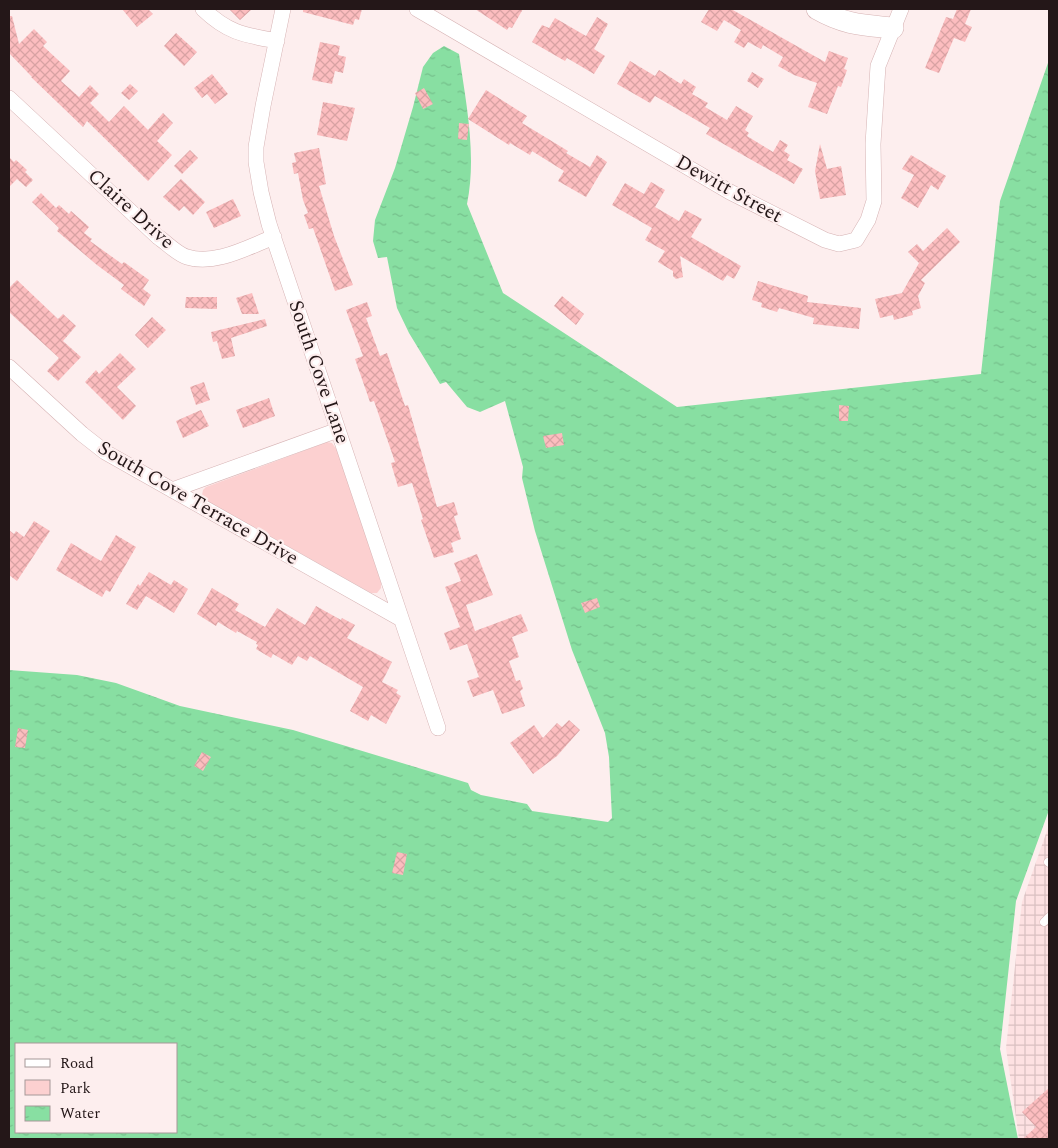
<svg xmlns="http://www.w3.org/2000/svg" width="1058" height="1148" viewBox="0 0 1058 1148" font-family="Spectral,serif">
<style>
.industrial{fill:url(#industrial-grid)}
.park{fill:#fcd0d0}
.water{fill:url(#water-ripples);fill-rule:evenodd}
.building{fill:url(#building-cross-hatch)}
.lines{fill:none;stroke-linecap:round;stroke-linejoin:round}
.lane-casing{stroke:#d6b3b4;stroke-width:9}
.street-casing{stroke:#d6b3b4;stroke-width:16}
.secondary-casing{stroke:#d6b3b4;stroke-width:22}
.lane{stroke:#fff;stroke-width:8}
.street{stroke:#fff;stroke-width:15}
.secondary{stroke:#fff;stroke-width:21}
.labels{text-anchor:middle;dominant-baseline:central;stroke-width:4.5;stroke-linejoin:round;paint-order:stroke}
.street-label{font-size:20px;fill:#241718;stroke:#fdeeee}
</style>
<defs>
<pattern id="industrial-grid" width="8" height="8" patternUnits="userSpaceOnUse" patternTransform="scale(1.25)"><rect width="8" height="8" fill="#fde1e2"/><path d="M0 4h8M4 0v8" fill="none" stroke="#d9c0c1"/></pattern>
<pattern id="water-ripples" width="26" height="14" patternUnits="userSpaceOnUse" patternTransform="scale(1.25)"><rect width="26" height="14" fill="#88dfa2"/><path d="M2 4q2-2 4 0t4 0M15 11q2-2 4 0t4 0" fill="none" stroke="#75bf8b"/></pattern>
<pattern id="building-cross-hatch" width="8" height="8" patternUnits="userSpaceOnUse" patternTransform="scale(1.25)"><rect width="8" height="8" fill="#fcbdbf"/><path d="M0 0l8 8M0 8l8-8" fill="none" stroke="#d8a2a3"/></pattern>
</defs>
<rect width="100%" height="100%" fill="#fdeeee"/>
<!-- industrial -->
<path class="industrial" d="M1049,825V1139H1019L1006,1048L1022,902Z"/>
<!-- park -->
<path class="park" d="M327,442L332,443L337,450L381,582V588L377,593H371L207,501L202,495L203,490L206,487Z"/>
<!-- water -->
<path class="water" d="M444,46L459,54C466,103 477,155 467,204L503,293L677,407L981,374L1000,201L1049,60V810L1016,901L1000,1049L1018,1139H9V670L77,675L116,683L180,706L293,730L468,783L471,790L481,795L527,804L532,811L608,822L612,818L609,757L605,733L572,650L535,531L522,478L523,467L505,401L480,412L467,407L446,382L440,384L409,333L397,308L387,257L378,258L373,241L375,220L395,168L413,107L423,67L433,53ZM16,1044H176V1132H16Z"/>
<!-- building -->
<path class="building" d="M122,9H148L153,14L137,27Z
M229,9H252L240,20Z
M303,9H362L359,20L355,19L353,25L303,12Z
M475,9H523L512,28L509,27L507,30Z
M709,9H731L825,62L829,51L848,58L844,69L847,70L841,87L838,86L827,114L808,107L817,83L794,75L778,66L783,57L763,45L761,49L748,42L744,48L734,42L741,30L724,20L717,31L701,22Z
M957,9H971L965,24L972,27L965,42L954,38L939,73L925,68L946,17L953,19Z
M9,16H12L19,44L34,29L47,42L43,46L70,71L61,81L79,97L90,85L99,94L90,103L109,122L124,106L148,130L163,113L173,123L157,141L172,155L148,181L87,121L83,127L31,77H32L9,53Z
M597,17L608,24L594,49L605,56L594,74L567,58L565,61L532,42L542,25L549,28L555,18L586,36Z
M176,33L197,52L184,66L164,46Z
M320,42L340,46L338,55L346,57L343,73L335,71L332,84L312,80Z
M630,61L655,76L659,70L681,84L684,79L696,87L692,94L708,103L705,107L727,120L736,106L753,116L745,130L749,133L747,136L773,152L780,140L788,145L784,151L790,155L787,160L803,169L794,184L706,134L710,128L655,96L650,103L617,84Z
M752,72L764,79L758,88L747,81Z
M212,74L228,94L215,104L207,94L202,98L194,88Z
M130,84L138,91L129,100L121,93Z
M424,88L433,104L423,109L415,93Z
M486,90L527,116L522,123L568,151L566,153L590,167L597,155L607,162L586,197L558,181L564,171L532,151L530,155L510,143L509,145L468,119Z
M323,102L355,108L347,141L317,135Z
M459,123L469,124L467,140L458,139Z
M820,144L827,169L841,166L846,195L820,199L815,171Z
M319,148L326,184L319,186L334,236L353,285L335,291L313,228L309,229L304,215L308,213L303,200L298,173L294,174L292,163L296,162L294,153Z
M190,150L198,158L182,174L174,166Z
M911,155L946,176L938,190L931,185L918,208L901,198L914,175L902,169Z
M9,157L14,162L16,160L27,170L25,172L33,180L26,187L17,179L9,187Z
M181,179L205,202L193,215L184,206L179,211L163,197Z
M651,182L665,190L655,207L679,221L685,210L702,219L691,237L741,266L734,279L727,275L723,281L680,256L683,277L676,279L673,276V271L658,262L665,251L645,240L652,228L612,205L625,183L644,194Z
M41,193L56,208L59,205L69,214L71,211L89,227L84,233L92,239L90,241L122,264L124,262L149,280L143,289L151,295L144,306L121,289L124,285L97,265L57,231L59,228L32,202Z
M233,199L241,216L214,228L206,212Z
M947,228L960,242L921,280L925,283L918,296L921,308L912,311L913,315L894,320L893,315L880,318L875,299L902,293L919,263L908,252L917,244L923,251Z
M17,280L58,319L63,314L76,326L63,341L81,357L58,381L47,371L59,358L9,312V288Z
M758,281L808,296L807,302L861,308L859,329L813,324L814,318L779,308L777,312L761,307L762,303L752,300Z
M252,293L259,314H242L236,298Z
M562,296L584,314L576,325L554,306Z
M186,297H217V309L185,308Z
M367,302L372,316L366,318L380,356L387,353L405,406L408,405L437,507L454,502L458,515L454,516L461,539L451,543L454,552L434,558L421,520L423,519L412,483L398,487L391,463L395,462L374,401L370,402L355,359L363,356L346,310Z
M152,317L166,330L148,348L135,335Z
M265,319L267,326L231,338L235,356L222,359L217,341L213,342L211,332Z
M120,353L136,369L117,387L136,406L123,420L85,382L96,370L99,374Z
M204,382L210,400L196,405L190,387Z
M269,398L275,416L243,428L236,410Z
M839,405L849,406L848,421H839Z
M201,410L209,426L183,438L176,421Z
M562,433L564,445L546,448L543,436Z
M34,521L50,531L17,581L9,575V530L14,534L16,531L24,537Z
M116,535L136,547L110,592L106,590L102,597L56,570L71,543L101,561Z
M477,554L493,595L466,605L475,631L521,614L528,631L512,637L519,657L509,661L516,681L520,680L523,689L520,691L525,706L502,714L493,690L473,697L467,681L479,677L467,644L450,650L444,633L460,627L445,587L461,581L454,563Z
M149,572L171,585L174,580L188,589L174,613L146,596L137,610L126,604L138,584L140,586Z
M212,588L239,604L235,610L265,627L277,608L305,625L316,606L341,620L342,618L355,625L347,638L392,662L382,682L398,690L396,693L401,696L386,724L371,715L368,721L350,711L363,687L310,656L307,661L298,656L292,665L273,654L271,658L256,649L258,645L256,644L257,642L237,631L236,633L218,622L216,626L197,614Z
M597,598L600,607L585,613L581,603Z
M569,720L580,730L557,756L533,774L510,743L534,725L543,738L557,723L562,727Z
M18,728L28,730L25,748L15,747Z
M202,752L211,757L203,771L194,766Z
M397,852L407,854L403,875L392,873Z
M1049,1088V1139H1023L1036,1127L1022,1112Z"/>
<g class="lines">
<!-- lane casing -->
<g class="lane-casing">
<path id="lane" d="M1048,862L1049,863
M1044,922L1049,917"/>
</g>
<!-- street casing -->
<g class="street-casing">
<path id="street" d="M203,9C228,33 244,35 277,41
M283,9L263,106L256,147V162L261,192L269,224L438,728
M417,9L730,192L825,240L839,244L856,240L868,220L874,201L873,144L878,66L901,9
M9,98L158,237C167,243 177,254 187,257C215,266 248,247 274,237
M9,367L82,434L105,452L401,619
M172,490L338,430"/>
</g>
<!-- secondary casing -->
<g class="secondary-casing">
<path id="secondary" d="M817,9C845,25 863,25 893,28"/>
</g>
<!-- lane -->
<use href="#lane" class="lane"/>
<!-- street -->
<use href="#street" class="street"/>
<!-- secondary -->
<use href="#secondary" class="secondary"/>
</g>
<g class="labels">
<!-- street labels -->
<g class="street-label">
<text transform="translate(729 189) rotate(29)">Dewitt Street</text>
<text transform="translate(131 209) rotate(42)">Claire Drive</text>
<text transform="translate(319 372) rotate(71)">South Cove Lane</text>
<text transform="translate(198 503) rotate(30)">South Cove Terrace Drive</text>
</g>
</g>
<!-- border -->
<rect width="1058" height="1148" fill="none" stroke="#241718" stroke-width="20"/>
<!-- legend -->
<rect x="15" y="1043" width="162" height="90" fill="#fdeeee" stroke="#a69898"/>
<rect x="25" y="1059" width="25" height="8" fill="#ffffff" stroke="#a69898"/>
<text x="60" y="1068" font-size="15" fill="#241718">Road</text>
<rect x="25" y="1080" width="25" height="15" fill="#fcd0d0" stroke="#a69898"/>
<text x="60" y="1093" font-size="15" fill="#241718">Park</text>
<rect x="25" y="1106" width="25" height="15" fill="url(#water-ripples)" stroke="#a69898"/>
<text x="60" y="1118" font-size="15" fill="#241718">Water</text>
</svg>
